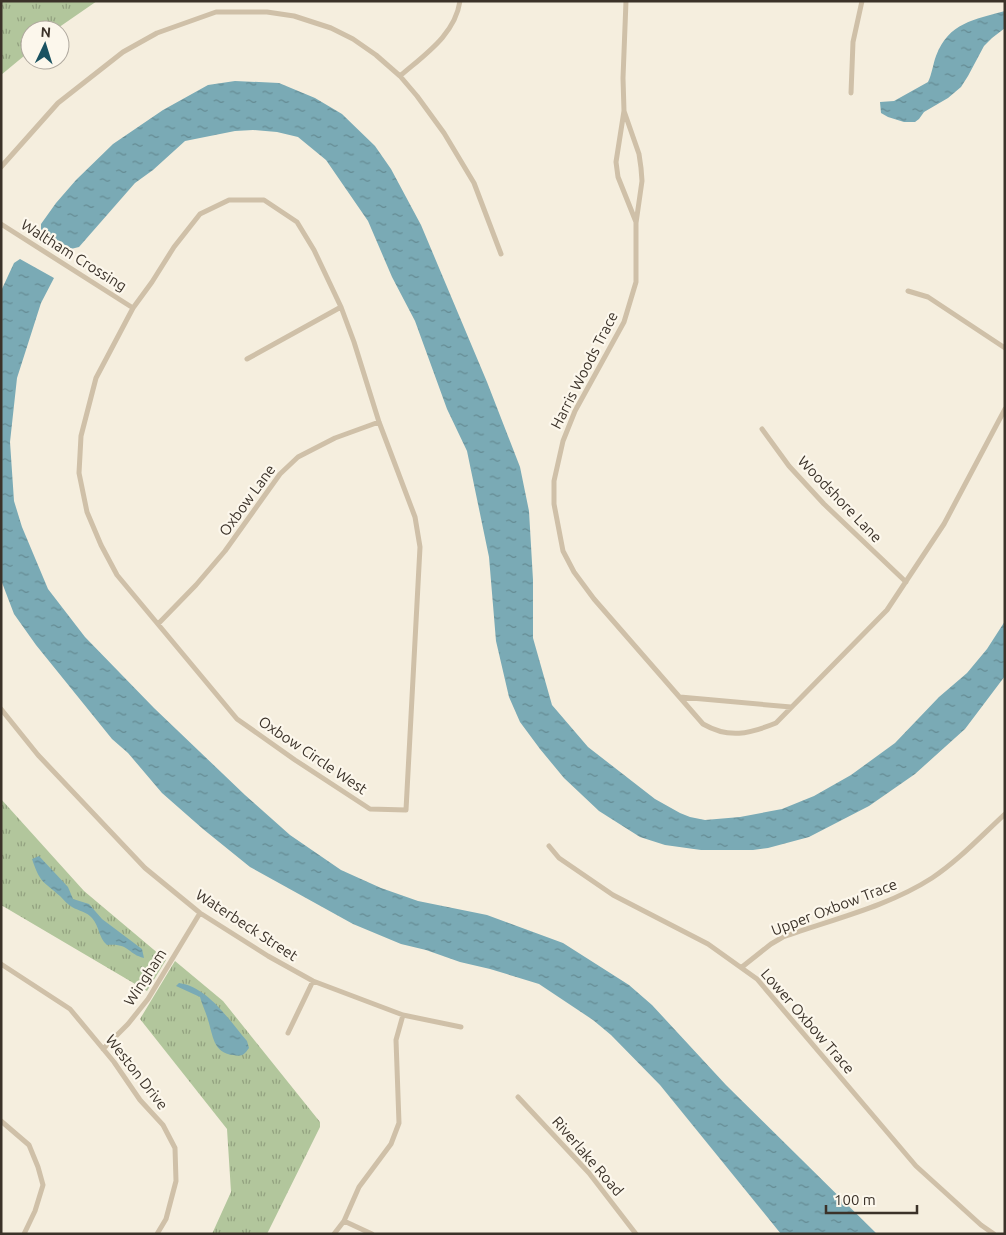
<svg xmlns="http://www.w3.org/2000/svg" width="1006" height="1235" viewBox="0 0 1006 1235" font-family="Ubuntu,sans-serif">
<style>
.grass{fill:url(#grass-tufts)}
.water{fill:url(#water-ripples)}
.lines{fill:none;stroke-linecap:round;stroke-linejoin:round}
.street{stroke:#cfc0a8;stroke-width:5}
.labels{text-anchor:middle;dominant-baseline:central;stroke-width:4.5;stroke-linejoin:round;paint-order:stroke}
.street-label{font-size:15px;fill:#3b3229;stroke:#fcf7ec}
</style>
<defs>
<pattern id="grass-tufts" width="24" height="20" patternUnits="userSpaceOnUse" patternTransform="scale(1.25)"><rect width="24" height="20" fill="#b2c69c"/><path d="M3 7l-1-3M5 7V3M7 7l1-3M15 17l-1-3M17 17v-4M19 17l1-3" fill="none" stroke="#92a17f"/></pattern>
<pattern id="water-ripples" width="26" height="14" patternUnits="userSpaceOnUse" patternTransform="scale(1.25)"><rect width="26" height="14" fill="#7aaab5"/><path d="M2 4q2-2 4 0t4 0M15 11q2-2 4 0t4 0" fill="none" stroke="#658b93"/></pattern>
</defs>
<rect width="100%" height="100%" fill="#f5eede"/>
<!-- grass -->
<path class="grass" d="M1,1H97L55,30H30V51L1,75Z
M1,799L84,891L166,960L147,991L1,905Z
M175,961L223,1001L320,1122V1127L267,1234H212L231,1192L227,1129L140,1019Z"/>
<!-- water -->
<path class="water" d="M1005,11V28L992,38L984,46L968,76L961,87L948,98L924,112L919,119L915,122H904L888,117L881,113L880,102L894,101L928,82C932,74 933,64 936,56C949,22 974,20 1005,11Z
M235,81L279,83L315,98L342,114L375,146L391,169L421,225L487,382L520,467L529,511L533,580V638L552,705L588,747L655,799L680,813L690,817L705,820L740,817L782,809L814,796L851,775L895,743L939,697L967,673L987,649L1005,621V676L965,729L915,774L869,806L809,837L768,848L753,850H701L665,845L640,837L599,811L564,778L540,749L520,722L509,697L496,641L489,557L467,451L447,409L415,321L392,277L368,221L326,160L298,137L277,132L253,130L235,131L185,141L153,170L135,183L79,247L71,249L41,230V224L56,203L76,180L113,144L163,110L208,85Z
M20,259L54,278L41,303L17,378L10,442L14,501L22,527L48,589L85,637L154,708L245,795L290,835L341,870L381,888L418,901L487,915L563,943L629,985L652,1005L726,1085L877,1234H781L660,1085L611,1035L593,1020L539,984L490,969L460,962L426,950L401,944L353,924L250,867L203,829L162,793L128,753L112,739L36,645L14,614L1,580V291L14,263Z
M39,856L68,887L73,899L89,904L102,919L142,949L144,958C127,954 130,943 107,945C98,937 100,927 92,918C87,912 79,911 72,907C67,904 64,900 60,896C43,881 40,883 32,859Z
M179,983C208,987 229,1020 247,1041L249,1048C244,1055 242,1057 233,1055C213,1053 213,1035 208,1020C206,1012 202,1005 200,997L176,986Z"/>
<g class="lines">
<!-- street -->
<path class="street" d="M626,1L623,78L624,111L616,162L618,177L636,222
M400,76C424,55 455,35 460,1
M851,93L853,42L862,1
M624,111L639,154L641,168L642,181L636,223V282L624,322L575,411L563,441L554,481V504L563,551L574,572L594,599L703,724C729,739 749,734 776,723L887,610L944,524L1005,409
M1,167L58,103L123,52L157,33L216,12H267L294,16L331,28L353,39L376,55L400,76L417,96L444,133L474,183L501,254
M229,200H264L297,222L314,250L341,307L354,342L379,422L415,517L420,547L406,810L370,809L295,760L237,719L117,575L101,545L87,512L79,473L81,436L96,378L133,308L152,282L174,247L200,214Z
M1,224L133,308
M908,291L928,297L1005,348
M247,359L341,307
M762,429L789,466L824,504L906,582
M158,624L196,585L225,551L280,474L298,457L335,438L379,422
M680,697L791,707
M1,709L38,755L145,868L200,913L268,956L313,981L403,1015L461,1027
M549,846L559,858L613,895L708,944L757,979L916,1166L981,1225L994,1234
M1,964L70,1009L114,1062L140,1100L163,1125L175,1148L176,1181L166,1219L157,1234
M742,967L771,944L783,937C833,919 887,907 932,878C959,860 981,836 1005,814
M288,1033L313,981
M103,1049L128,1024L148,999L200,913
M518,1097L589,1173L636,1234
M1,1121L29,1145L38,1167L43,1185L35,1211L24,1234
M344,1221L372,1234
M334,1234L344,1221L359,1187L391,1144L399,1123L396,1040L403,1015"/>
</g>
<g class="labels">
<!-- street labels -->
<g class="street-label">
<text transform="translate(74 255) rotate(32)">Waltham Crossing</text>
<text transform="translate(584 370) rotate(-63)">Harris Woods Trace</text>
<text transform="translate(840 499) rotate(46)">Woodshore Lane</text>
<text transform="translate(247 500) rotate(-54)">Oxbow Lane</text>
<text transform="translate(313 755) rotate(34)">Oxbow Circle West</text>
<text transform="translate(834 907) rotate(-21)">Upper Oxbow Trace</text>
<text transform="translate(247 925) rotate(33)">Waterbeck Street</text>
<text transform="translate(145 977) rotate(-57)">Wingham</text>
<text transform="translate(808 1021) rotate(49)">Lower Oxbow Trace</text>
<text transform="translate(137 1072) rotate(52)">Weston Drive</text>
<text transform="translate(588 1156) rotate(49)">Riverlake Road</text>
</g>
</g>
<!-- border -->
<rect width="1006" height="1235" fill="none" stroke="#3b3229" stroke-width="5"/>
<!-- north arrow -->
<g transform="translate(45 45) rotate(4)"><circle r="24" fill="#fcf7ec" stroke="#afa89e"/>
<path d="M0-4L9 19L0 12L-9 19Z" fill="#1a5261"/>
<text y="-8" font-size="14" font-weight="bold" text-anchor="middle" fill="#3b3229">N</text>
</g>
<!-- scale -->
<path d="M826 1205v8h91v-8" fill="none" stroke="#3b3229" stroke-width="2.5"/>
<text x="834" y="1205" font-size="15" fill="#3b3229" stroke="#fcf7ec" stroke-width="4" paint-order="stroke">100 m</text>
</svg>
